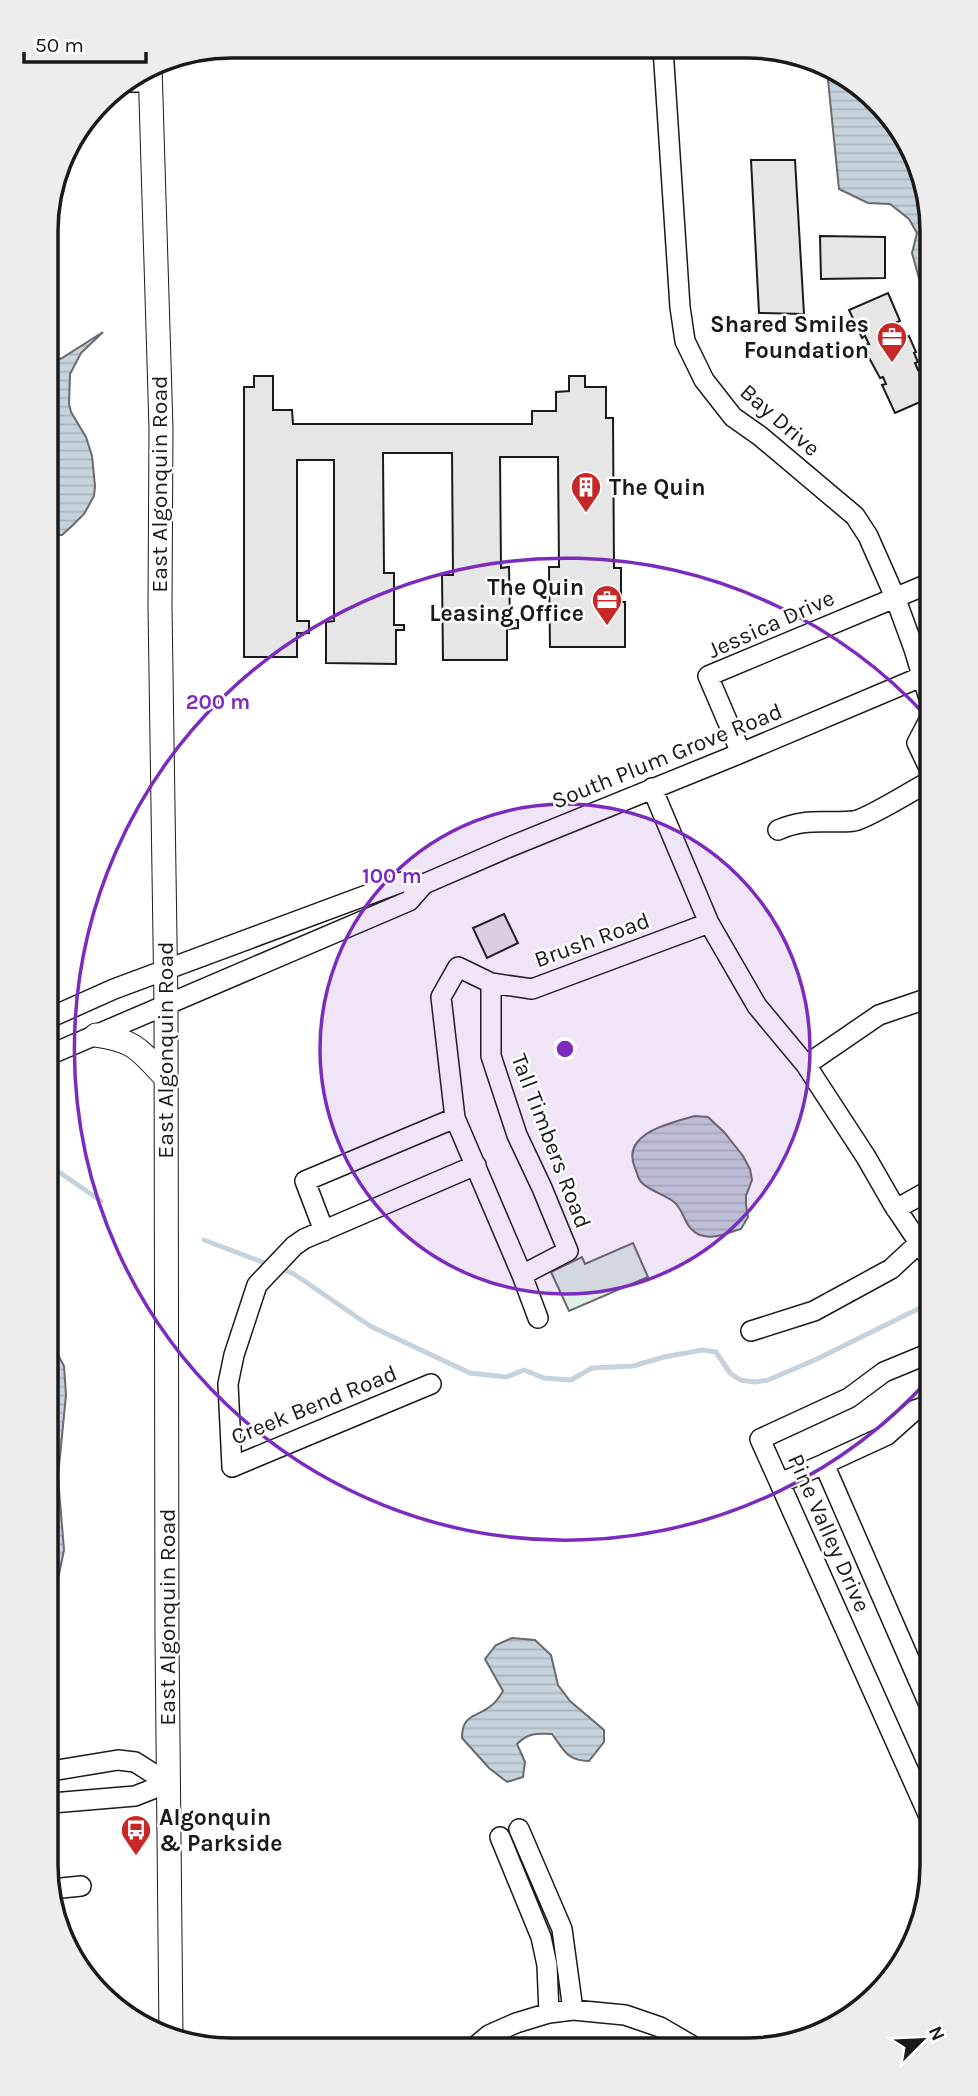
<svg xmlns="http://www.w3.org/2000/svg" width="978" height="2096" viewBox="0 0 978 2096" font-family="Karla,sans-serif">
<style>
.green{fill:#e0efe3;stroke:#6a6a6a;stroke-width:2}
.water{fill:url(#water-rules);stroke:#6a6a6a;stroke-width:2}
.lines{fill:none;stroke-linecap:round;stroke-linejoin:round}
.stream{stroke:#c6d2dc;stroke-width:5}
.building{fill:#e6e6e6;stroke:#1a1a1a;stroke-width:2}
.minor-casing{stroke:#1a1a1a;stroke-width:22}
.major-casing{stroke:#1a1a1a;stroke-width:25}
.minor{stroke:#fff;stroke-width:19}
.major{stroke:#fff;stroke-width:23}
.ring{fill:none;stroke:#7b2cbf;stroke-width:3.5}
.labels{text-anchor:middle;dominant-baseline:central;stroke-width:5;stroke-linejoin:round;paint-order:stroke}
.poi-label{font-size:23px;font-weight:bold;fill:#1a1a1a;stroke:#fff;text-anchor:end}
.street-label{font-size:23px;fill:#1a1a1a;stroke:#fff}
.rim{fill:none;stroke:#1a1a1a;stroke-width:3.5}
.centre{fill:#7b2cbf;stroke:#fff;stroke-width:3.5}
.ring-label{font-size:21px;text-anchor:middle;font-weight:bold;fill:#7b2cbf;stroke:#fff;stroke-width:5;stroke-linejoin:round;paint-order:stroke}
</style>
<defs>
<pattern id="water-rules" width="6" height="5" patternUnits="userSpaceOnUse" patternTransform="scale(1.75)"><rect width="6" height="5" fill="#c6d2dc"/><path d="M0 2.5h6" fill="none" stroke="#aab4bc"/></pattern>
</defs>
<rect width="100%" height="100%" fill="#fff"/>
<!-- green -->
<path class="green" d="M633,1243L648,1277L569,1311L551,1272L582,1257L585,1264Z"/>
<!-- water -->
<path class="water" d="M831,73L870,92L926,182L927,307L912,253L917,233L909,219L890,204L868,203L839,189L828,80Z
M103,332L81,353L70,374L69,404L71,412L86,437L92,456L95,486L94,496L84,514L72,526L62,535H47L46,365L62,358Z
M695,1116L708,1117L724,1132L743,1156L750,1169L752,1180L746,1196V1205L748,1217L741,1229C726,1233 715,1240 700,1235C684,1229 685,1211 674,1202C665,1195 648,1190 641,1182C638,1179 637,1172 635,1168C620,1133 671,1123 695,1116Z
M50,1340L64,1366L66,1395L58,1477L64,1550L51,1614Z
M512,1638L535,1640L551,1655L558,1685L570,1701L604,1730V1742L589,1761C567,1761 564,1750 552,1734C537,1733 528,1733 517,1744L525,1762L523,1777L507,1782L489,1768L462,1738C462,1713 477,1718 492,1705C496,1702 500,1696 503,1691L485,1659L496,1645Z"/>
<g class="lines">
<!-- stream -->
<path class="stream" d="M49,1165L101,1201
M204,1240L270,1265
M279,1268L294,1274L370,1326L470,1373L506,1377L524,1370L544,1378L571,1380L592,1368L633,1366L664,1357L702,1350L716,1352L730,1373L740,1380L755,1382L768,1380L817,1359L930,1303"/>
</g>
<!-- building -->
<path class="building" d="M751,160H795L804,314L759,313Z
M820,236L885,237V278L821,279Z
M888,293L900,321L897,322L900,330L903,329L907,337L909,336L916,352L914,353L918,362L915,363L918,370L921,368L927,381V399L895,413L882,385L886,384L883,377L880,378L867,354L869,353L865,345L869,344L865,336L862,338L849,310Z
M254,376H273V410H292L293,424H532V411H556V392L569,391V376H585V387H606V418H613L614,568H621V602H625V647H550L549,567H559L558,457H500L501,568L509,567L510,620H518V628L507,629V660H443L442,575H453L452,453H383L384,573H394V625H404V630H396V664L326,663V622L334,621V460H297V621H309V633H297V657H244V387H254Z
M504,914L518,943L487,958L473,928Z"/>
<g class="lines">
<!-- minor casing -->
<g class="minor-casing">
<path id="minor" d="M663,48L680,307L685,341L704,380L733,417L760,436L855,516L868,536L895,597L914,649L928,695
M123,82H150
M928,722L917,743L928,766
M741,753L708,676L928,584
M652,788L709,923L757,1006L806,1065L866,1157L893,1204L930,1259
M778,830C807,817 825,824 854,821C867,819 914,790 928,782
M491,983L532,989L709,923
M49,1018L114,989L402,882L424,884
M49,1055L409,901L424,884L507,848L741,753L928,674
M806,1065L879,1015L929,998
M896,1209L930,1190
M324,1231L305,1181L455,1118
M522,1275L568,1251L542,1188L517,1135L491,1056V983L458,967L441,997L455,1118L522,1275L538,1318
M751,1331L814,1311L891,1269L919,1243L929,1239
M930,1353L884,1372L849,1398L760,1439L932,1823
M431,1384L232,1467L228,1384L234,1355L257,1285L294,1246L304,1239L476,1165
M930,1405L915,1410L887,1435L824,1464L931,1709
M780,1483L824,1464
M51,1771L118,1760L135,1762L168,1783
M52,1803L135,1796L168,1783
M519,1829L562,1929L573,2010
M500,1837L541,1937L547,1965L549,2013
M52,1889L81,1886
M476,2046L489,2035L516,2023L549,2013L573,2010L625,2015L660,2027L691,2045"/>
</g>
<!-- major casing -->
<g class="major-casing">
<path id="major" d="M150,66L161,428L160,607L166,1005L167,1639L171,2035
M96,1035C134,1040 140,1050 165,1077"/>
</g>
<!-- minor -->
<use href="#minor" class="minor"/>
<!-- major -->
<use href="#major" class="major"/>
</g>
<!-- distance rings -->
<circle cx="565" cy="1049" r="245" fill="#7b2cbf" fill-opacity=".12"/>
<g class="ring">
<circle cx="565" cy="1049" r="245"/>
<path d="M930 1378A491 491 0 1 1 927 717"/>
</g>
<!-- icons -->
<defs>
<g id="office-pin" transform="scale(1.575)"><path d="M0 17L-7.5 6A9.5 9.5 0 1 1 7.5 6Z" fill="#c62828" stroke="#fff"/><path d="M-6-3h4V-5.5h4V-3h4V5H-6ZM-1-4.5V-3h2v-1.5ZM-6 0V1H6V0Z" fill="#fff"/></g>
<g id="building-pin" transform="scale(1.575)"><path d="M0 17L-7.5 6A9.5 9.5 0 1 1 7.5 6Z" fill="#c62828" stroke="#fff"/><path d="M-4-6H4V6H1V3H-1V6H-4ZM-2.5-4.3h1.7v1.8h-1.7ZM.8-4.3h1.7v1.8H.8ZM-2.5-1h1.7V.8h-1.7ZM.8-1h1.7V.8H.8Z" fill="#fff"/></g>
<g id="bus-pin" transform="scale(1.575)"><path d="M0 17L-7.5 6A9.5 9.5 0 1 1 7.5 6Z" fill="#c62828" stroke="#fff"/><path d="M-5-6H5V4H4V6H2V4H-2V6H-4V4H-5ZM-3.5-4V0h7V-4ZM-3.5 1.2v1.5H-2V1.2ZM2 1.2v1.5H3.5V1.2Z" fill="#fff"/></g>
</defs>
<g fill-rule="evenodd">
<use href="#office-pin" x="892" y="337"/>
<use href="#building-pin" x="586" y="487"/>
<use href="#office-pin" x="607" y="600"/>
<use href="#bus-pin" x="136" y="1830"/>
</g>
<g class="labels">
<!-- poi labels -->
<g class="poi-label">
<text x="869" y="324">Shared Smiles<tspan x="869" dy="26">Foundation</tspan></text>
<text x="609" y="487" text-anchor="start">The Quin</text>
<text x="584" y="587">The Quin<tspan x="584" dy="26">Leasing Office</tspan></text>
<text x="159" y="1817" text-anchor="start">Algonquin<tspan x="159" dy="26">&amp; Parkside</tspan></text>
</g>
<!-- street labels -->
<g class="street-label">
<text transform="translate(780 420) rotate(41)">Bay Drive</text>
<text transform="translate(159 484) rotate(-90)">East Algonquin Road</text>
<text transform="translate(771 624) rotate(-24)">Jessica Drive</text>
<text transform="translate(667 756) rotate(-22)">South Plum Grove Road</text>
<text transform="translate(592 940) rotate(-20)">Brush Road</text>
<text transform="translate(165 1050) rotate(-90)">East Algonquin Road</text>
<text transform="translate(551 1141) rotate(69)">Tall Timbers Road</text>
<text transform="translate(314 1405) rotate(-22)">Creek Bend Road</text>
<text transform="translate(829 1533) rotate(66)">Pine Valley Drive</text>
<text transform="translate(167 1617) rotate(-90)">East Algonquin Road</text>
</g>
</g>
<!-- crop -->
<path d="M0 0H978V2096H0ZM231 58H747A173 173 0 0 1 920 231V1865A173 173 0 0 1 747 2038H231A173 173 0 0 1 58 1865V231A173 173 0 0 1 231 58Z" fill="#ededed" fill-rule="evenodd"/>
<path class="rim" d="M231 58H747A173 173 0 0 1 920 231V1865A173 173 0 0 1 747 2038H231A173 173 0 0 1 58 1865V231A173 173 0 0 1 231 58Z"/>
<circle cx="565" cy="1049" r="10" class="centre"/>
<g class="ring-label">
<text x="218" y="709">200 m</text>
<text x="392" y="883">100 m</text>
</g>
<!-- north arrow -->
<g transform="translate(922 2040) rotate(66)" stroke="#ffffff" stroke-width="5" paint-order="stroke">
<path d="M0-5L12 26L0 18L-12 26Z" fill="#1a1a1a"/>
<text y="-10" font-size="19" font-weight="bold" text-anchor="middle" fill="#1a1a1a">N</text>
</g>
<!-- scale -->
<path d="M24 52v10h122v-10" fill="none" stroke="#1a1a1a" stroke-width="3.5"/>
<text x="35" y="52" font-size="21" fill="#1a1a1a" stroke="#ffffff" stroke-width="5" paint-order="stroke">50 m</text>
</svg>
